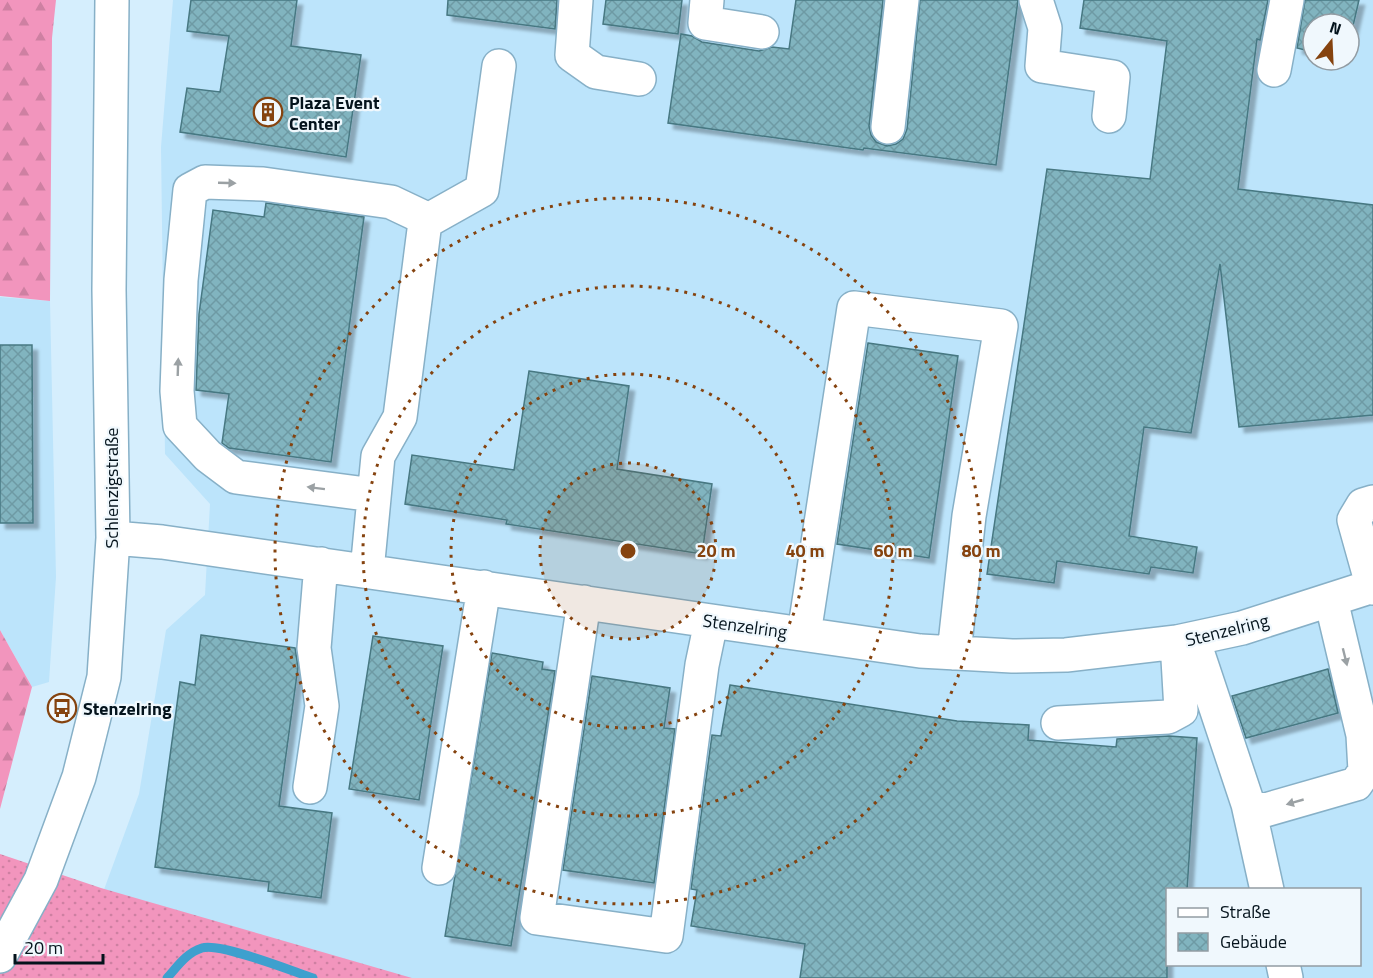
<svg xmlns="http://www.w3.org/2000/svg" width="1373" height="978" viewBox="0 0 1373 978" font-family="'Titillium Web',sans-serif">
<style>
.built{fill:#bce4fb;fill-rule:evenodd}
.grass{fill:url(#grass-dots)}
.forest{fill:url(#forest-firs)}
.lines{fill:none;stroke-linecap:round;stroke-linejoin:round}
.stream{stroke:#3ea0ce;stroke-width:9}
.building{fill:url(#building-cross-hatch);stroke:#477882;stroke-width:1.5;filter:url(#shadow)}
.minor-casing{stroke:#87b0c7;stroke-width:36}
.minor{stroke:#fff;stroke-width:33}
.oneway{fill:#9ba1a4}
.ring{fill:none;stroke:#85430f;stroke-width:3;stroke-dasharray:3 6}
.labels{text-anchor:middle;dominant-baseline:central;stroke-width:4.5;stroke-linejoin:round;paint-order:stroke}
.poi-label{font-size:18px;font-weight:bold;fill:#04131c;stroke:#f0f8fd;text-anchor:start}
.street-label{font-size:18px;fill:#04131c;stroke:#f0f8fd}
.centre{fill:#85430f;stroke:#f0f8fd;stroke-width:3}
.ring-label{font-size:18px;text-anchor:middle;font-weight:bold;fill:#85430f;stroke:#f0f8fd;stroke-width:4.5;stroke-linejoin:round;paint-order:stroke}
</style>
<defs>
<pattern id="grass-dots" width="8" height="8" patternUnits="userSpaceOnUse" patternTransform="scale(1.5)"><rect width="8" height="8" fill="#f295bd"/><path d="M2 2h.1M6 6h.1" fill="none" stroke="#ce80a2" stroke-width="1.8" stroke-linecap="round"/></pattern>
<pattern id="forest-firs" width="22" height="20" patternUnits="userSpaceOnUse" patternTransform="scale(1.5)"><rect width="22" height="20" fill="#f295bd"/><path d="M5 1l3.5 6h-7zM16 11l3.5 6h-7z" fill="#ce80a2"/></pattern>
<pattern id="building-cross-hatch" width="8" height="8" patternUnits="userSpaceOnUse" patternTransform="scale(1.5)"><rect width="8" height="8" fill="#81b4bf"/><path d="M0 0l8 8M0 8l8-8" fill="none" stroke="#6e9aa4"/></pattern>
<filter id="shadow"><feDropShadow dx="5.5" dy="5.5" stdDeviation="1.5" flood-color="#0004"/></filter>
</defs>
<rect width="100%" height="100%" fill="#d5eefd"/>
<!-- built -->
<path class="built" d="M173,0H1373V978H64L102,895L139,794L166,630L205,595L210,504L165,454L161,147ZM1313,24H1349V60H1313ZM1168,890H1360V964H1168Z
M0,297L50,301L56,577L49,682L32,687L0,630Z"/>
<!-- grass -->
<path class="grass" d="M0,854L101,888L412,978H0Z"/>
<!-- forest -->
<path class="forest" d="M0,0H56L52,38L50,301L0,296Z
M0,630L32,687L0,809Z"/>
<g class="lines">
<!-- stream -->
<path class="stream" d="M167,978C177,967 186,953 202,948C219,942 292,971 313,978"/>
</g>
<!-- building -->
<path class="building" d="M191,0H297L291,46L361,55L346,157L180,132L187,88L220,92L229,36L187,31Z
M448,0H557L555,29L447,15Z
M606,0H682L678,34L603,24Z
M796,0H883L869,126L871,135L876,142L887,146L896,144L903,139L907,129L920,0H1018L996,165L864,148L863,150L668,123L681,34L692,36L702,42L759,51L772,47L789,49Z
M1084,0H1268L1260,40L1257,39L1238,189L1373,205V415L1239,427L1220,264L1191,433L1144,427L1129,536L1197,547L1193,573L1151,567L1149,574L1057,561L1054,583L987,574L1047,169L1150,179L1167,41L1080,28Z
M1305,0H1359L1349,43V24H1313V52L1297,48Z
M266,203L364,217L331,462L229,448L222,443L229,394L196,390L199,314L213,210L264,217Z
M868,343L958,356L929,558L837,544Z
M0,345H32L33,523H0Z
M529,371L629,386L617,469L712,484L702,554L506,524L507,520L405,504L412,455L514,470Z
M201,635L295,648L298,667L279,806L332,813L321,898L268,891L269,882L155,867L180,682L195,685Z
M373,636L443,646L419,800L349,789Z
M492,653L543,662L542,669L555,671L511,946L445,936Z
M1328,669L1338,713L1246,738L1232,696Z
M592,676L670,688L664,728L675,729L654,883L563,870Z
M730,685L957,721L1029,725L1028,740L1116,747L1117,739L1169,736L1197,738L1187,890H1167V978H800L805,944L691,926L697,890L691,889L712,735L721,736Z"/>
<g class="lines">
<!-- minor casing -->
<g class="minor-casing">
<path id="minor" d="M576,0L572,55L596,72L639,79
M707,0L705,23L762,32
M1036,0L1045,28L1042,66L1113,77L1109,116
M1274,70L1287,0
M888,127L902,0
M374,495L236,477L208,456L180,426L177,391L181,280L190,190L205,182L263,184L391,202L429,220
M1373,502L1363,505L1354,520L1373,588
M113,538L162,542L920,651L1012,656L1066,655L1177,642L1242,628L1373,586
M367,571L378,456L400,417L425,222L482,190L499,66
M584,602L537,918L666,936L702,665L711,622
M804,634L854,308L1001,326L969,516L954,653
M1193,639L1248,804L1262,811L1356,784L1365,771L1363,735L1331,600
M1058,723L1168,717L1181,710L1177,642
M310,787L322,706L314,648L321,564
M1248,804L1267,890
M439,868L484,587
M0,956L41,880L79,777L104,677L113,538L109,290L112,0
M1283,964L1286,978"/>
</g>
<!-- minor -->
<use href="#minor" class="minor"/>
</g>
<!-- one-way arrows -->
<defs><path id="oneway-solid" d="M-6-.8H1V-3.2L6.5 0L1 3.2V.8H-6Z" transform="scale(1.5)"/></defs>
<g class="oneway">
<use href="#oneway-solid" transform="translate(227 183) rotate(2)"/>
<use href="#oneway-solid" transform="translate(178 367) rotate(-88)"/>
<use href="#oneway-solid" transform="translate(316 488) rotate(-173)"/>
<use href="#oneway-solid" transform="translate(1345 657) rotate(76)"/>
<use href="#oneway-solid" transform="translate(1295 802) rotate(164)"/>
</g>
<!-- distance rings -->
<circle cx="628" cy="551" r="88" fill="#85430f" fill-opacity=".12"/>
<g class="ring">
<circle cx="628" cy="551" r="88"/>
<circle cx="628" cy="551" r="177"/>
<circle cx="628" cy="551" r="265"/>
<circle cx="628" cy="551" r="353"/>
</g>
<!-- icons -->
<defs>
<g id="building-ring" transform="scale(1.5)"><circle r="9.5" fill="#f0f8fd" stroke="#85430f" stroke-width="1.5"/><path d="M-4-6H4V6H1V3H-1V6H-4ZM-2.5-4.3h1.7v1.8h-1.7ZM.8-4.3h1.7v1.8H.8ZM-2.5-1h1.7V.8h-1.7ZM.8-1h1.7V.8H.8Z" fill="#85430f"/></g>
<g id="bus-ring" transform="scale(1.5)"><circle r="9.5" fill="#f0f8fd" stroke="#85430f" stroke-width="1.5"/><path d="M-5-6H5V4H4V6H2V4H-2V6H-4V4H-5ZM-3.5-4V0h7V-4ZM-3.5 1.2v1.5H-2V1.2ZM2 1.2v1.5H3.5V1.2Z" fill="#85430f"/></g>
</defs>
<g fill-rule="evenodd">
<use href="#building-ring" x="268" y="112"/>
<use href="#bus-ring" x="62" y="708"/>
</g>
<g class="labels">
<!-- poi labels -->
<g class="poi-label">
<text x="289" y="102">Plaza Event<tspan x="289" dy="21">Center</tspan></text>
<text x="83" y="708">Stenzelring</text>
</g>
<!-- street labels -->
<g class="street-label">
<text transform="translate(111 488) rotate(-90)">Schlenzigstraße</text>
<text transform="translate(745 626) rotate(8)">Stenzelring</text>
<text transform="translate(1227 630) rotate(-14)">Stenzelring</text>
</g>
</g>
<circle cx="628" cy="551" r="9" class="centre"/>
<g class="ring-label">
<text x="716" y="557">20 m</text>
<text x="805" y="557">40 m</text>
<text x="893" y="557">60 m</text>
<text x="981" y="557">80 m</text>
</g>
<!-- legend -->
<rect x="1166" y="888" width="195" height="78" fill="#f0f8fd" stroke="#929ca3" stroke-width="1.5"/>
<rect x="1178" y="908" width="30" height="9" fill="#ffffff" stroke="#929ca3" stroke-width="1.5"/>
<text x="1220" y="918" font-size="18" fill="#04131c">Straße</text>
<rect x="1178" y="933" width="30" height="18" fill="url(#building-cross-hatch)" stroke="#929ca3" stroke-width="1.5"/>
<text x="1220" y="948" font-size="18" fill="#04131c">Gebäude</text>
<!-- north arrow -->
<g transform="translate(1331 42) rotate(18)"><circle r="28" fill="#f0f8fd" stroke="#929ca3" stroke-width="1.5"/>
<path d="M0-4.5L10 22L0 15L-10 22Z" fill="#85430f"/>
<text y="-9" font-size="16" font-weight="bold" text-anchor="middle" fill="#04131c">N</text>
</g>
<!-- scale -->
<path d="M15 954v9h88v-9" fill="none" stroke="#04131c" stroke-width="3"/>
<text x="24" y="954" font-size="18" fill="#04131c" stroke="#f0f8fd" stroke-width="4.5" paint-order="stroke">20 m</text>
</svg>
